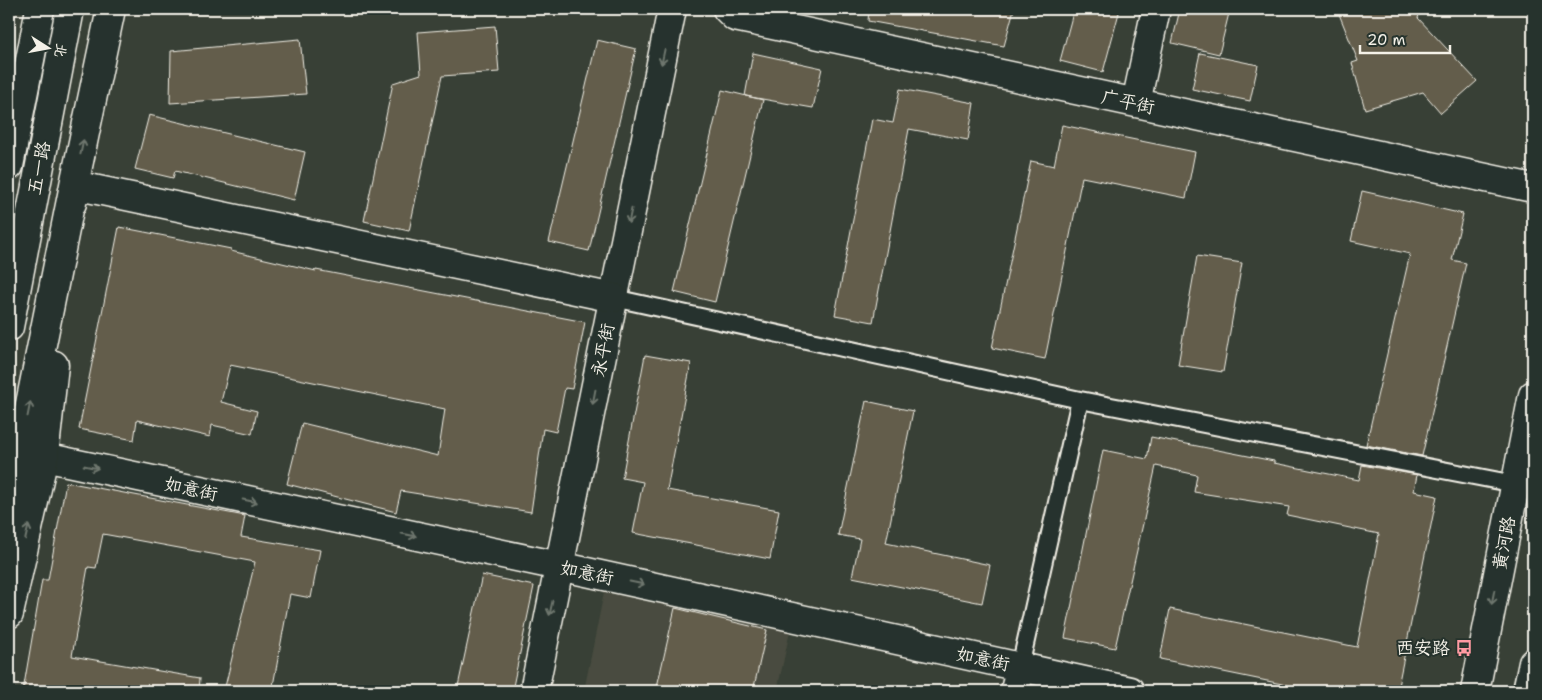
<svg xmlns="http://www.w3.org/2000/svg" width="1542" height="700" viewBox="0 0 1542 700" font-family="'Shantell Sans','LXGW WenKai TC',sans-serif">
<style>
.built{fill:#484c3f}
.building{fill:#635d4b;stroke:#f4f1e8}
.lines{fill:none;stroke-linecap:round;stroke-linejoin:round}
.service-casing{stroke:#f4f1e8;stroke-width:20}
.minor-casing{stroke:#f4f1e8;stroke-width:31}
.tertiary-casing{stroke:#f4f1e8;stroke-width:31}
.secondary-casing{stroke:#f4f1e8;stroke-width:31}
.primary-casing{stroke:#f4f1e8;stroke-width:31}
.service{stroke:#26332d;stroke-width:16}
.minor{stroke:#26332d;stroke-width:28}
.tertiary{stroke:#26332d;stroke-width:28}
.secondary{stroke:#26332d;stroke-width:28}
.primary{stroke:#26332d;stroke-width:28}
.oneway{stroke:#6e766e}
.labels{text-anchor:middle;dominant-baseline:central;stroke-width:4;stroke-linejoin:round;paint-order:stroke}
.street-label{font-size:18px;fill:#f4f1e8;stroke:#26332d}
.poi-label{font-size:18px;fill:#f4f1e8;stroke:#26332d;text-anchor:end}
</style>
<rect width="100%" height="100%" fill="#384036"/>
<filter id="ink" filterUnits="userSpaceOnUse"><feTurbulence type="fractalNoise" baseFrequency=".02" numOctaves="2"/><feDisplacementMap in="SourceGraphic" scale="10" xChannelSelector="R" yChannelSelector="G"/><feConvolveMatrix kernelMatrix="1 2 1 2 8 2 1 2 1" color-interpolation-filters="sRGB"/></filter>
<g filter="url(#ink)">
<!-- built -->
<path class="built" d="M604,592L790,631L777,691H584Z"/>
<!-- building -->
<path class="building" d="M869,9H1014L1004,46L868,21Z
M1074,9H1120L1103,72L1060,61Z
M1180,9H1230L1219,54L1172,43Z
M1337,9H1421L1418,18L1477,81L1441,113L1423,92L1365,109L1352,63L1358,61Z
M495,26L499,72L442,76L409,231L364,221L393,83L421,74L418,32Z
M300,39L306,94L170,103L171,51Z
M597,40L636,49L589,251L549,242Z
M753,53L822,68L813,108L745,96Z
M1200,53L1258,65L1250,101L1192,89Z
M900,89L974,103L968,140L909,129L873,322L835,315L872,119L893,123Z
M722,90L763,100L715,302L674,292Z
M149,115L305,152L294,200L175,171L173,178L135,169Z
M1062,125L1195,152L1186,198L1082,177L1045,359L992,348L1031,161L1054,166Z
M1362,191L1463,214L1452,260L1466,263L1422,456L1366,445L1410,254L1351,241Z
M119,227L211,245L231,249V251L316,271V270L585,322L572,389L565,388L556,432L543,429L531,512L401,491L396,512L287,484L302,423L438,456L445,409L230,365L221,402L257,411L252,434L212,425L210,437L137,420L134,440L79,429Z
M1197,256L1242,263L1223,372L1178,365Z
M645,355L691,363L667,490L779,510L770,559L633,533L643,482L622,478Z
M866,401L913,411L886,543L990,565L982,603L852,577L860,539L838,535Z
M1151,437L1274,461V463L1359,480L1362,465L1417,475L1414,491L1437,496L1397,691H1316L1160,659L1170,609L1357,647L1379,534L1287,515L1289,507L1194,492L1197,475L1156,466L1115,648L1065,638L1103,450L1147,459Z
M66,482L245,516L241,537L320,550L311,598L290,594L272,691H224L255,562L103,534L96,568L88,567L72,656L200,678L199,691H23L42,580H48Z
M482,575L534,586L512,691H457Z
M675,608L767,630L753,691H656Z"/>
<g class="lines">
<!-- service casing -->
<g class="service-casing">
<path id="service" d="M614,298L1080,400L1515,484
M1020,667L1080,400"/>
</g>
<!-- minor casing -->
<g class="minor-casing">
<path id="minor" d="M727,9L735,17L1533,188
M1136,103L1156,9
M44,457L559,566L1130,691
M534,691L672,9
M1015,691L1020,667"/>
</g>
<!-- tertiary casing -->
<g class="tertiary-casing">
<path id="tertiary" d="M9,166L40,9
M72,203L74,185L111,9
M9,508L74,185L614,298
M9,614L44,457L54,365"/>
</g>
<!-- secondary casing -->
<g class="secondary-casing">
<path id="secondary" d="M9,327L70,9"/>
</g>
<!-- primary casing -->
<g class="primary-casing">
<path id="primary" d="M1475,691L1533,395
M1527,691L1533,663"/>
</g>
<!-- service -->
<use href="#service" class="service"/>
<!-- minor -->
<use href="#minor" class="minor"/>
<!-- tertiary -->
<use href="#tertiary" class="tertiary"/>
<!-- secondary -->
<use href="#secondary" class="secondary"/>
<!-- primary -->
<use href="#primary" class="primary"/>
</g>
<!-- one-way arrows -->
<defs><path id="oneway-shaft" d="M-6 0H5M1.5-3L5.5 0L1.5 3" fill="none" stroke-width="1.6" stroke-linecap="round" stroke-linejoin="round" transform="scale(1.25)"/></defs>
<g class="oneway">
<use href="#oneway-shaft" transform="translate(663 57) rotate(102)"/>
<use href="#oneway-shaft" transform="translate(82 147) rotate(-78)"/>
<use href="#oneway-shaft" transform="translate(630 216) rotate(102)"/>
<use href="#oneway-shaft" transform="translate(594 397) rotate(101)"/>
<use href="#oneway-shaft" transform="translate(29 409) rotate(-79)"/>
<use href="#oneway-shaft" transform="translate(91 467) rotate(12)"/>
<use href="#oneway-shaft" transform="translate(250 501) rotate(12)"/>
<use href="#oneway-shaft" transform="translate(27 532) rotate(-77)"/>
<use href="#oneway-shaft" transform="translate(409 535) rotate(12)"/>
<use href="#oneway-shaft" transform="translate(637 583) rotate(12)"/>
<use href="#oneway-shaft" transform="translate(1493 597) rotate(101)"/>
<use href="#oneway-shaft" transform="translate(551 608) rotate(102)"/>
</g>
</g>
<!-- icons -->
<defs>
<g id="bus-bare" transform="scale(1.35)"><path d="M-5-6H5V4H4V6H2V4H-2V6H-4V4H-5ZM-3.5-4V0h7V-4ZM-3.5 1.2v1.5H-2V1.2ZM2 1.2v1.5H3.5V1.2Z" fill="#ff9aa2" stroke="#26332d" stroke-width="2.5" paint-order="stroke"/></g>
</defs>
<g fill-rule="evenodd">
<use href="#bus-bare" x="1464" y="648"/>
</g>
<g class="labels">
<!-- street labels -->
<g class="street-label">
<text transform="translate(1128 102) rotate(12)">广平街</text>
<text transform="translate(39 168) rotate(-79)">五一路</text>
<text transform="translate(603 350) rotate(-79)">永平街</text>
<text transform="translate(191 489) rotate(12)">如意街</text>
<text transform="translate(1504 543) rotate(-79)">黄河路</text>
<text transform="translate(587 573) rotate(12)">如意街</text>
<text transform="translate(983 659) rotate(12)">如意街</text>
</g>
<!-- poi labels -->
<g class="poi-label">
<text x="1450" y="648">西安路</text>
</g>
</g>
<!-- margin -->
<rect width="1542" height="700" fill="none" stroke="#26332d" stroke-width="30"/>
<rect x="15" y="15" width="1512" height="670" fill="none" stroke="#f4f1e8" stroke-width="2" filter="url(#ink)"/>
<!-- north arrow -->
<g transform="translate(48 48) rotate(101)" stroke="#26332d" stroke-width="4" paint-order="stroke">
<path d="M0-4L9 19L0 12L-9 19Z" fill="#f4f1e8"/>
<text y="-8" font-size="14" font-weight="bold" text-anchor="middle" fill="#f4f1e8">北</text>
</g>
<!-- scale -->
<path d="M1360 45v8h90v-8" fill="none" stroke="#f4f1e8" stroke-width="2.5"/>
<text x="1367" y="45" font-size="15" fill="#f4f1e8" stroke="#26332d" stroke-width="4" paint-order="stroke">20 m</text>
</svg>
